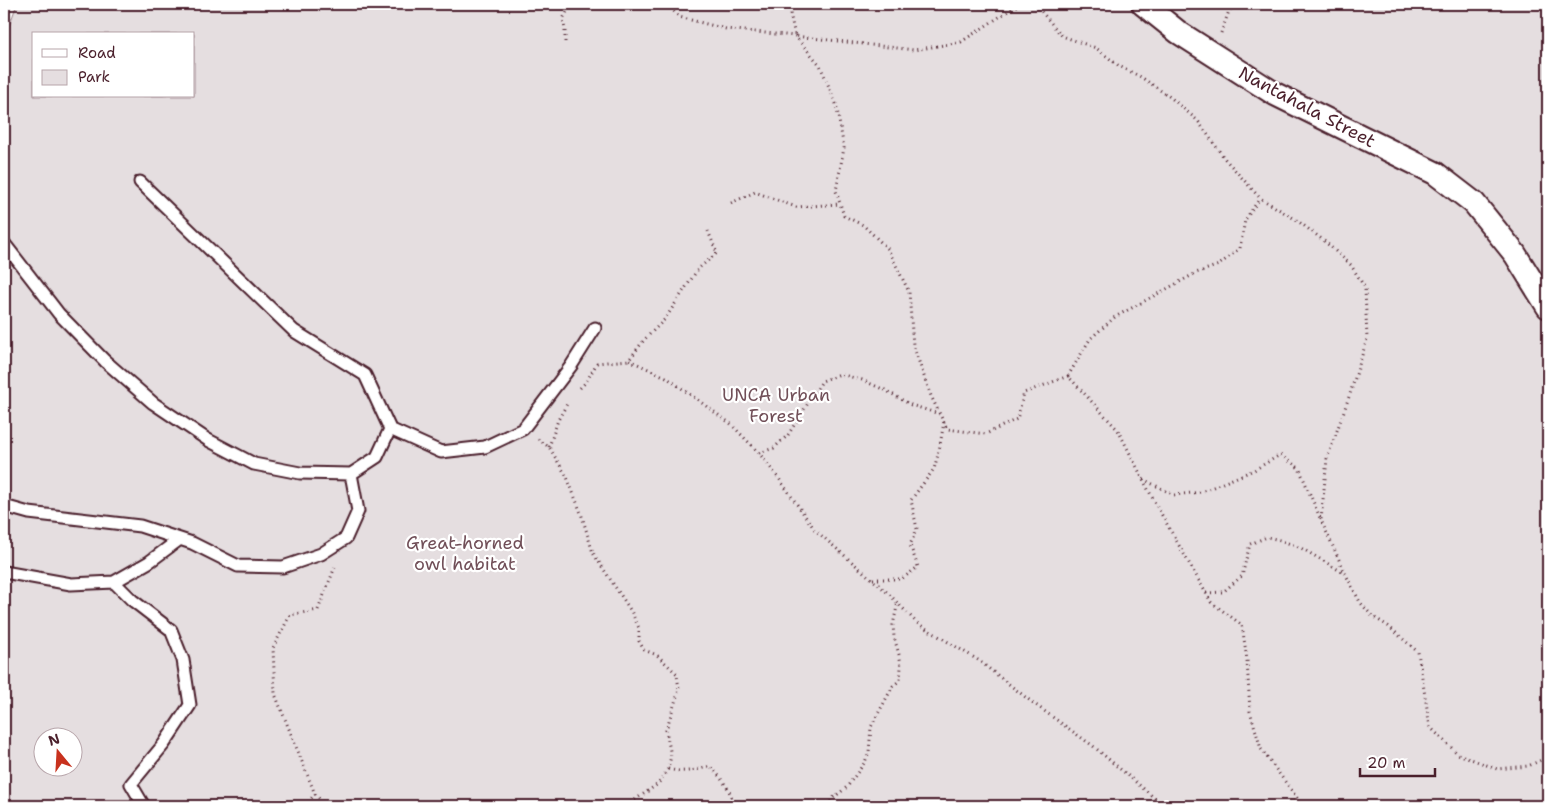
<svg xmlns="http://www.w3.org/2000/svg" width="1552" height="810" viewBox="0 0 1552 810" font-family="'Shantell Sans',sans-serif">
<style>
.green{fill:#e5dee0;stroke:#987e86;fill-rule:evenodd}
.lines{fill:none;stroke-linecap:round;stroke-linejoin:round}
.service-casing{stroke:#4a1f2b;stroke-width:15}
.minor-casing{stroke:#4a1f2b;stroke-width:26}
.path{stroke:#4a1f2b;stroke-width:3;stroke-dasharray:1 4;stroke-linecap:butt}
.service{stroke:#fff;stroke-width:11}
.minor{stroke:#fff;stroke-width:22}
.labels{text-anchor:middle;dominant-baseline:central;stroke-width:4.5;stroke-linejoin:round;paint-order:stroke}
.street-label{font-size:18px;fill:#4a1f2b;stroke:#fff}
.park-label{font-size:18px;fill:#714f58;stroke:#fff}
</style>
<rect width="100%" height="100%" fill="#fff"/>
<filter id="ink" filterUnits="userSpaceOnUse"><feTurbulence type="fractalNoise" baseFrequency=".02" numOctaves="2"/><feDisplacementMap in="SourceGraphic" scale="10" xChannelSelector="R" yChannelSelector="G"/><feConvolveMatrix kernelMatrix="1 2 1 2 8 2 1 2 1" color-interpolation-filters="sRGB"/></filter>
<g filter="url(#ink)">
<!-- green -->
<path class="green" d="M17,4H1548V806H4V40ZM34,34H194V96H34ZM42,738H72V768H42Z"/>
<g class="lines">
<!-- service casing -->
<g class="service-casing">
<path id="service" d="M4,243L59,314L105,361L153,403L208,440L254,464L300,473L351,474L377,457L390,429L365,375L294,331L140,182
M390,429L441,452L485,447L523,429L571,366L595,328
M4,506L29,513L140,526L192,543L238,566L283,567L321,554L346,538L358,511L351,474
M4,572L71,584L114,582L149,562L180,539
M114,582L132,600L171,630L183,660L190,705L164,744L131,784L144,806"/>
</g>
<!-- minor casing -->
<g class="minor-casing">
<path id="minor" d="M1143,4L1178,32L1275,94L1435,173L1474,203L1515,254L1548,307"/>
</g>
<!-- path -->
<path class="path" d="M667,4L679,17L726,29L795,36L820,65L836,104L844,148L836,191L844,216L863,225L888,249L909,292L913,345L931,396L947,429L986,434L1017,419L1024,393L1068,376L1118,430L1155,503L1211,602L1242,625L1247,660L1250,711L1261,749L1303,806
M788,4L795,36L914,50L961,42L1019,4
M1035,4L1062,36L1096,48L1119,66L1141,77L1170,97L1198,121L1225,159L1260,198L1295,219L1323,240L1351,265L1365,288L1367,339L1350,394L1327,459L1321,520L1345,573L1360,602L1372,616L1388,626L1418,652L1430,727L1458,754L1497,769L1528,766L1548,757
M1221,33L1229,11L1235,4
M565,42V30L563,19L571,4
M731,203L755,192L796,207L840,204
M629,360L666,377L731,424L759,453L780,480L815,530L888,593L917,623L978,660L1033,703L1093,746L1164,806
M1068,376L1090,339L1115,317L1196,273L1219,265L1240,248L1245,220L1260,198
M580,388L586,382L597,363L629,360L644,340L665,319L698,269L717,253L708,231
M538,439L549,447L567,477L581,513L593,553L631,611L639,628V641L644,650L657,655L677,674L679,690L666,730L671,756L668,769L658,784L626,806
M549,447L558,420L567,404
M759,453L774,448L788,435L822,381L840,374L862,380L885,390L911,405L939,414
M1143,479L1174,495L1201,492L1254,470L1280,455L1299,468L1320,518
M873,579H902L918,567L910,545L917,529L911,500L934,469L939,451L944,422
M1206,593L1223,592L1242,576L1250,544L1267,537L1280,540L1301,548L1344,573
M668,769C683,773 695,771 710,766L719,776L727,787L736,806
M315,794L326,806
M305,806L315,794L275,694L273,648L290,615L318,610L335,567
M828,806L833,798L847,787L865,762L869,752L871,727L893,686L900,680L901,667L900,658L894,637L893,625L898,602"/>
<!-- service -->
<use href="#service" class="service"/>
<!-- minor -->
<use href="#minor" class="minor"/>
</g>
</g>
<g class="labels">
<!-- street labels -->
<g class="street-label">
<text transform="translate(1307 107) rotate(28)">Nantahala Street</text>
</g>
<!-- park labels -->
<g class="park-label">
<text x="776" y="395">UNCA Urban<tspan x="776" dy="21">Forest</tspan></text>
<text x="465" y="543">Great-horned<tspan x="465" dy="21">owl habitat</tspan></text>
</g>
</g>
<!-- margin -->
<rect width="1552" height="810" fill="none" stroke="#fff" stroke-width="20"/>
<rect x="10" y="10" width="1532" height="790" fill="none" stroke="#4a1f2b" stroke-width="2" filter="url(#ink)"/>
<!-- legend -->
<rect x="32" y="32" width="162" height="65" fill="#ffffff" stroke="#b7a5aa"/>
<rect x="42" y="49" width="25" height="8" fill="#ffffff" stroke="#b7a5aa"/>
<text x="78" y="58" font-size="15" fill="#4a1f2b">Road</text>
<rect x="42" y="70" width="25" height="15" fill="#e5dee0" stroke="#b7a5aa"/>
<text x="78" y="82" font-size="15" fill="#4a1f2b">Park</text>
<!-- north arrow -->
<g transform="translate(58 752) rotate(342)"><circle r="24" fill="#ffffff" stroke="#b7a5aa"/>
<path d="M0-4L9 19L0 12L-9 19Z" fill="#c8321e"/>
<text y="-8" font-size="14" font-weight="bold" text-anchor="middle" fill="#4a1f2b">N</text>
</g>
<!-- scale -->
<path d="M1360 768v8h75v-8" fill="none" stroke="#4a1f2b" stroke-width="2.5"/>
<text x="1367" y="768" font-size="15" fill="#4a1f2b" stroke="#ffffff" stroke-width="4" paint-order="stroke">20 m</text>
</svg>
